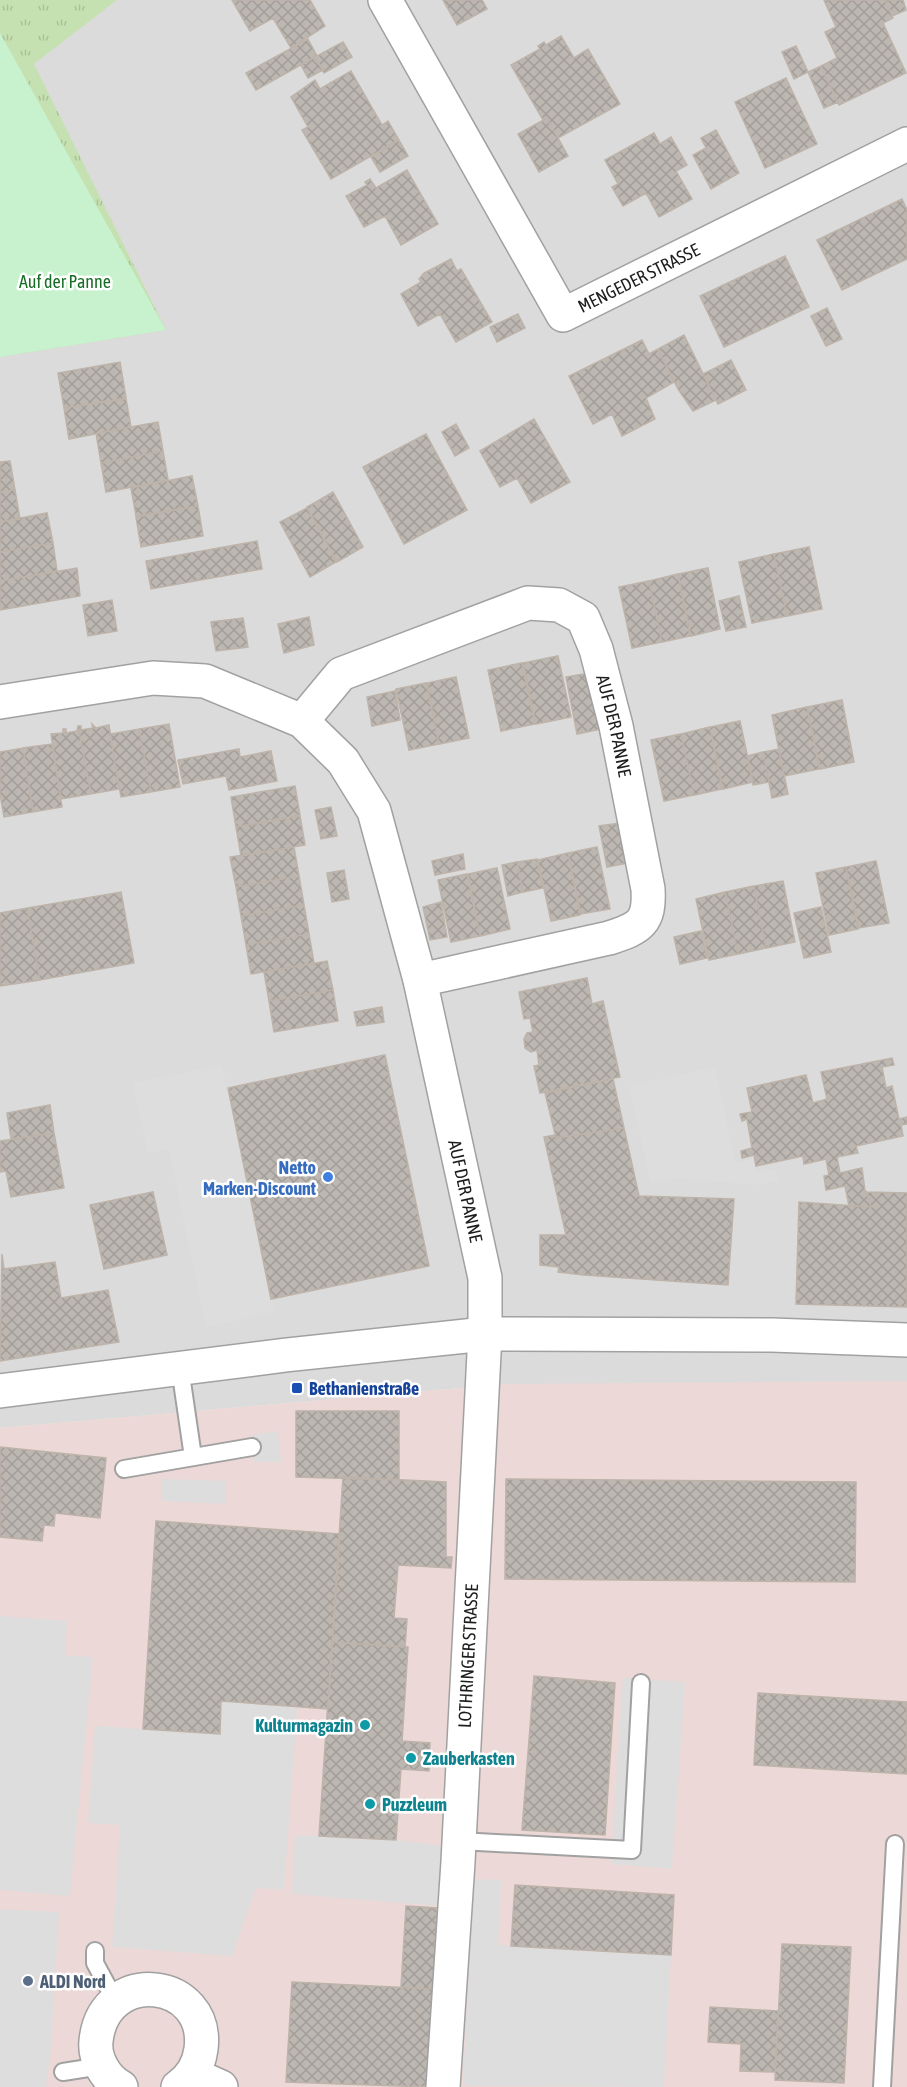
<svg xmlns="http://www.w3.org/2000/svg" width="907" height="2087" viewBox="0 0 907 2087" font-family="'Asap Condensed',sans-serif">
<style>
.residential{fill:#dbdbdb}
.commercial{fill:#ecd8d6}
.grass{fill:url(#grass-tufts)}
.park{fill:#c7f2cd}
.parking{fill:#ddd}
.building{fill:url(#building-cross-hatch);stroke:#bdb3a9;stroke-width:1.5}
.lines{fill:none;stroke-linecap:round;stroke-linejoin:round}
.lane-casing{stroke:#a1a1a1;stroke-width:20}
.street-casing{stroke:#a1a1a1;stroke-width:36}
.lane{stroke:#fff;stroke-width:16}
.street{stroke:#fff;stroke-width:33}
.shop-dot{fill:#3f7fe0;stroke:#fff;stroke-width:2}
.transit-dot{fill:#1a4fb4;stroke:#fff;stroke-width:2}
.culture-dot{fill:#0f9aa8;stroke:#fff;stroke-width:2}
.service-dot{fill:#5c6f8a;stroke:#fff;stroke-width:2}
.labels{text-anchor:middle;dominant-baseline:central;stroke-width:5;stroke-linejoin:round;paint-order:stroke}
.street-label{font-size:18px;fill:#1d1d1d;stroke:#fff}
.park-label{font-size:18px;fill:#196e25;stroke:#fff}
.shop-label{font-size:18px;font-weight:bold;fill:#366cbe;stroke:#fff;text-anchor:end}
.transit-label{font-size:18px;font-weight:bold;fill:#164399;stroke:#fff;text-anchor:start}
.culture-label{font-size:18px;font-weight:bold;fill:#0d838f;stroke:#fff;text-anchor:start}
.service-label{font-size:18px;font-weight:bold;fill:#4e5e75;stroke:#fff;text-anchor:start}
</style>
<defs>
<pattern id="grass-tufts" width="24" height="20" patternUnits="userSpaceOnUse" patternTransform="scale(1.5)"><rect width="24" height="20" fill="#c6e1b1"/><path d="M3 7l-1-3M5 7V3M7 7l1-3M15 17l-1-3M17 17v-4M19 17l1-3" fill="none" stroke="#aac198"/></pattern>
<pattern id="building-cross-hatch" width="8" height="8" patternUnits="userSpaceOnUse" patternTransform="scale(1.5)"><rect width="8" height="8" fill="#bdb7b2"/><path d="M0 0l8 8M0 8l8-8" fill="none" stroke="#a29d99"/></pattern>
</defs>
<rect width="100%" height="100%" fill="#edebe5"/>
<!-- residential -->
<path class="residential" d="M0,0H907V1387L507,1384L0,1428Z"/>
<!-- commercial -->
<path class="commercial" d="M907,1381V2087H0V1428L507,1384Z"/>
<!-- grass -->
<path class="grass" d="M0,0H117L34,64L166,330L0,357Z"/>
<!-- park -->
<path class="park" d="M0,33L148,298L166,330L0,357Z"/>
<!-- parking -->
<path class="parking" d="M222,1065L274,1312L206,1327L169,1149L148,1153L133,1083Z
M715,1067L735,1163L753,1159L756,1174L775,1169L778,1181L758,1185L675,1178L651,1183L629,1086Z
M278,1431L281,1462H254L252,1435Z
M162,1479L226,1481L225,1504L161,1501Z
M0,1616L67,1621L65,1656L93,1657L70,1896L0,1890Z
M623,1678L685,1682L672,1869L611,1864Z
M221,1701L297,1708L284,1890L256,1888L232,1956L112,1947L120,1825L88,1823L95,1726L219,1734Z
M295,1835L396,1840L443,1846L439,1906L292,1894Z
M474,1879L501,1880L498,1945L671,1955L664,2087L466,2086L463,2079Z
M0,1909L59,1912L51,2049L46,2087H0Z"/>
<!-- building -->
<path class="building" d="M232,0H310L325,26L291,48L273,18L250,31Z
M443,0H482L487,9L457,25Z
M824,0H885L893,18L883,23L906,73L839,105L821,66L837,58L825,32L836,27Z
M885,0H903L906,10L892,16Z
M561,36L574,58L588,49L620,104L558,138L547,118L543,120L511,65L540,49L538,46L544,42L546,45Z
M308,39L317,56L256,90L246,73Z
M343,42L352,57L324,73L315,57Z
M796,46L808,72L794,79L782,52Z
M315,57L323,70L308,78L301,65Z
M821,66L838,102L824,108L808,72Z
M351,71L382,125L388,121L399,140L331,179L302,130L308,127L291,97L315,80L320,89Z
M786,78L817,144L765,168L735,102Z
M547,118L568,156L539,172L518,134Z
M716,130L739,173L711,189L693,155L706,148L701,138Z
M654,133L660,144L671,137L687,165L676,171L692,199L659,217L646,193L623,206L612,187L618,184L605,160Z
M399,140L408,156L380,172L371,157Z
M407,170L438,224L401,245L385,216L364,227L346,196L367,185L365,182L370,179L376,188Z
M902,199L907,210V259L842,290L817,240Z
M785,256L809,307L724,347L700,296Z
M451,259L457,271L461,269L492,322L456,342L440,314L418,326L401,294L421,282L419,279L424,273Z
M827,308L842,339L826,346L811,316Z
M518,314L525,328L497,342L490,327Z
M684,335L716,400L693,411L678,389L658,349Z
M642,340L649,354L658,349L674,382L646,398L655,419L622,436L612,414L593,424L569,376Z
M731,360L746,390L718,404L703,374Z
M120,362L126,398L64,408L58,373Z
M126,399L131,427L69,439L64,408Z
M534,419L570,482L531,503L517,478L500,487L480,451Z
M158,422L163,451L101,463L96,433Z
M456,424L469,448L455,456L442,432Z
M426,434L467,510L404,544L363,467Z
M163,451L168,480L106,492L101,463Z
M10,461L15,490L0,492V462Z
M192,476L198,506L136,516L131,488Z
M15,490L20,519L0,522V492Z
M333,492L363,547L337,562L307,507Z
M198,506L203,536L141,547L136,517Z
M307,508L336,562L310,577L280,522Z
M47,513L53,543L0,552V522Z
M257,541L262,569L151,589L146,561Z
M53,543L57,571L0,581V552Z
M809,547L822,609L787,616L774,554Z
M774,554L787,616L752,623L739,562Z
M77,568L80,596L0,610V581Z
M708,568L720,629L691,636L678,574Z
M678,574L690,636L662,642L649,581Z
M649,581L662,642L632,648L619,587Z
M739,596L746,627L726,631L719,601Z
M112,600L117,631L88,636L83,605Z
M309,617L314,645L284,653L278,624Z
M243,618L248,647L216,651L211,622Z
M558,656L571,717L536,724L523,663Z
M522,663L535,724L501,731L488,670Z
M589,673L601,729L577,734L566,677Z
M456,677L469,738L439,744L427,683Z
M426,683L439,744L409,750L396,689Z
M395,691L400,720L372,726L367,697Z
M842,700L854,762L820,769L807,707Z
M807,707L819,769L784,776L772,715Z
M740,721L753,782L723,789L710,727Z
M92,724L96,728L109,725L119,789L91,794L78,726H81V730L93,728Z
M169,724L180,787L151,792L139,729Z
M78,726L91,794L61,799L51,734L63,733V729H66V733L77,731Z
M710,727L722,789L694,795L681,734Z
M139,729L151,792L121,797L110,734Z
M681,734L694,795L664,801L651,740Z
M52,744L62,807L33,812L23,748Z
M23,748L33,812L4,817L0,794V752Z
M239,749L240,757L271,751L277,781L229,790L226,776L183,784L178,760Z
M779,749L788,794L772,798L763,752Z
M763,752L769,782L753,785L747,756Z
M295,786L300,815L236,827L231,797Z
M331,807L337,836L321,839L315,810Z
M300,816L305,845L241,856L236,827Z
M620,823L628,863L607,867L599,826Z
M294,847L299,876L236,887L230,857Z
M597,847L610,909L581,914L568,853Z
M568,853L580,915L551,921L538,860Z
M463,854L465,869L435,875L432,861Z
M537,859L543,888L523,892L517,862Z
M876,861L889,923L859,928L846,867Z
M517,862L523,892L508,896L502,865Z
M846,867L858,929L829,935L816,873Z
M497,868L510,929L480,936L468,874Z
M344,870L349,899L332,902L327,873Z
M467,874L480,936L451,942L438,880Z
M299,876L304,905L241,916L236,887Z
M783,881L795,942L766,948L754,886Z
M754,886L766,948L738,954L725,892Z
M121,892L134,963L40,980L27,908Z
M725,892L738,954L709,960L696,899Z
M441,902L447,937L430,940L423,907Z
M304,905L309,934L246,945L241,916Z
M821,907L831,952L804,958L794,913Z
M27,908L40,980L0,986V913Z
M701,931L707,958L680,964L674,937Z
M309,934L314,963L251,974L246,945Z
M327,961L333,990L269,1001L264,972Z
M587,978L592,1004L603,1001L620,1077L540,1093L534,1066L539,1065L537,1050L531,1052L525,1048L524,1039L527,1033L533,1032L530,1018L524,1019L519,992Z
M333,990L338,1021L274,1032L269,1001Z
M382,1007L384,1022L357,1026L354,1012Z
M385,1055L429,1266L271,1299L228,1088Z
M892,1058L894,1065L882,1067L886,1088L892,1086L899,1119L907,1117V1124L901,1125L903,1136L856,1146L858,1153L837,1157L840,1173L862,1168L865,1191L867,1192L871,1207L849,1206L845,1186L826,1190L824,1176L829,1175L826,1159L804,1164L803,1156L756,1166L754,1155L742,1158L741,1151L752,1148L747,1119L742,1121L740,1114L752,1112L747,1088L806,1075L813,1103L827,1099L821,1072Z
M613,1079L624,1128L556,1138L545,1093Z
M50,1105L54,1133L11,1139L7,1113Z
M624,1128L639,1196L734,1199L728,1285L584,1275L558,1272L559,1267L540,1265V1235H566L544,1137L554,1135L556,1138Z
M54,1133L64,1188L11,1197L6,1171L0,1172V1141Z
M153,1192L167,1255L104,1269L90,1205Z
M867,1192L907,1193V1307L796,1304L799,1202L871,1207Z
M2,1254L4,1269L55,1262L61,1298L108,1290L119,1342L0,1361Z
M296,1411H399V1480L296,1477Z
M0,1447L106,1458L100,1518L55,1513L54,1526L44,1525L42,1541L0,1537Z
M343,1477L446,1482V1557H452L451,1568L398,1565L394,1618L407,1619L405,1647L332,1642Z
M506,1479L856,1482L855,1582L505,1579Z
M156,1521L340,1534L328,1709L221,1701L220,1734L143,1729Z
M332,1642L408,1647L402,1741L430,1743L429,1771L401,1769L396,1840L319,1836Z
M534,1676L615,1683L605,1835L522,1830Z
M758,1693L907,1702V1774L754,1765Z
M515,1885L674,1895L671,1955L511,1946Z
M406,1906L437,1908L433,1989L401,1987Z
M782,1944L851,1947L844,2083L775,2080Z
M292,1982L433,1989L427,2087L286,2082Z
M710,2007L778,2011L775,2072L740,2071L741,2044L708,2042Z"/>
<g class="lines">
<!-- lane casing -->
<g class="lane-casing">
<path id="lane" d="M180,1368L193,1457
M124,1469L252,1447
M459,1841L632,1850L641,1683
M95,1951V1963L115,2000
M63,2072L101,2066
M882,2087L895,1844"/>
</g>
<!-- street casing -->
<g class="street-casing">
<g id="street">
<path id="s1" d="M385,0L563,315L907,144"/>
<path id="s2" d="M0,702L153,678L205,681L302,721L343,761L374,811L420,980L485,1278V1334L458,1862L443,2087"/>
<path id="s3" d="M302,721L341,674L528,603L559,605L583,618L596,649L616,726L648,889C650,923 640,928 609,938L420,980"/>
<path d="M0,1391L286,1355L485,1334L772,1335L907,1340"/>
<path d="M192,2074L221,2087"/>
<path d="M121,2087C106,2079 94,2059 96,2041C104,1965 210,1978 201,2049C199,2065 191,2078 178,2087"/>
</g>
</g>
<!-- lane -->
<use href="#lane" class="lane"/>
<!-- street -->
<use href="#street" class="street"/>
</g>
<!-- markers -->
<circle class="shop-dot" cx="328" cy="1177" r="6"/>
<rect class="transit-dot" x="291" y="1382" width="12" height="12" rx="3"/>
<g class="culture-dot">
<circle cx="365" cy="1725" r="6"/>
<circle cx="411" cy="1758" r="6"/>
<circle cx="370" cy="1804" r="6"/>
</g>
<circle class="service-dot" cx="28" cy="1981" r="6"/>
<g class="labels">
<!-- street labels -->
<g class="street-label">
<text stroke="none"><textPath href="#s1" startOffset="446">MENGEDER STRASSE</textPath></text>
<text stroke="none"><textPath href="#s3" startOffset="432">AUF DER PANNE</textPath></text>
<text stroke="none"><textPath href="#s2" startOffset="819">AUF DER PANNE</textPath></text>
<text transform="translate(468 1656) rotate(-87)">LOTHRINGER STRASSE</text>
</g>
<!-- park labels -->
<g class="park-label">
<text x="65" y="281">Auf der Panne</text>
</g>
<!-- shop labels -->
<g class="shop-label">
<text x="316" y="1167">Netto<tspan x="316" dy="21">Marken-Discount</tspan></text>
</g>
<!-- transit labels -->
<g class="transit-label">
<text x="309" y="1388">Bethanienstraße</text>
</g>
<!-- culture labels -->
<g class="culture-label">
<text x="353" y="1725" text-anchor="end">Kulturmagazin</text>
<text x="423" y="1758">Zauberkasten</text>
<text x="382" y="1804">Puzzleum</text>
</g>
<!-- service labels -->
<g class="service-label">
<text x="40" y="1981">ALDI Nord</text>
</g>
</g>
</svg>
